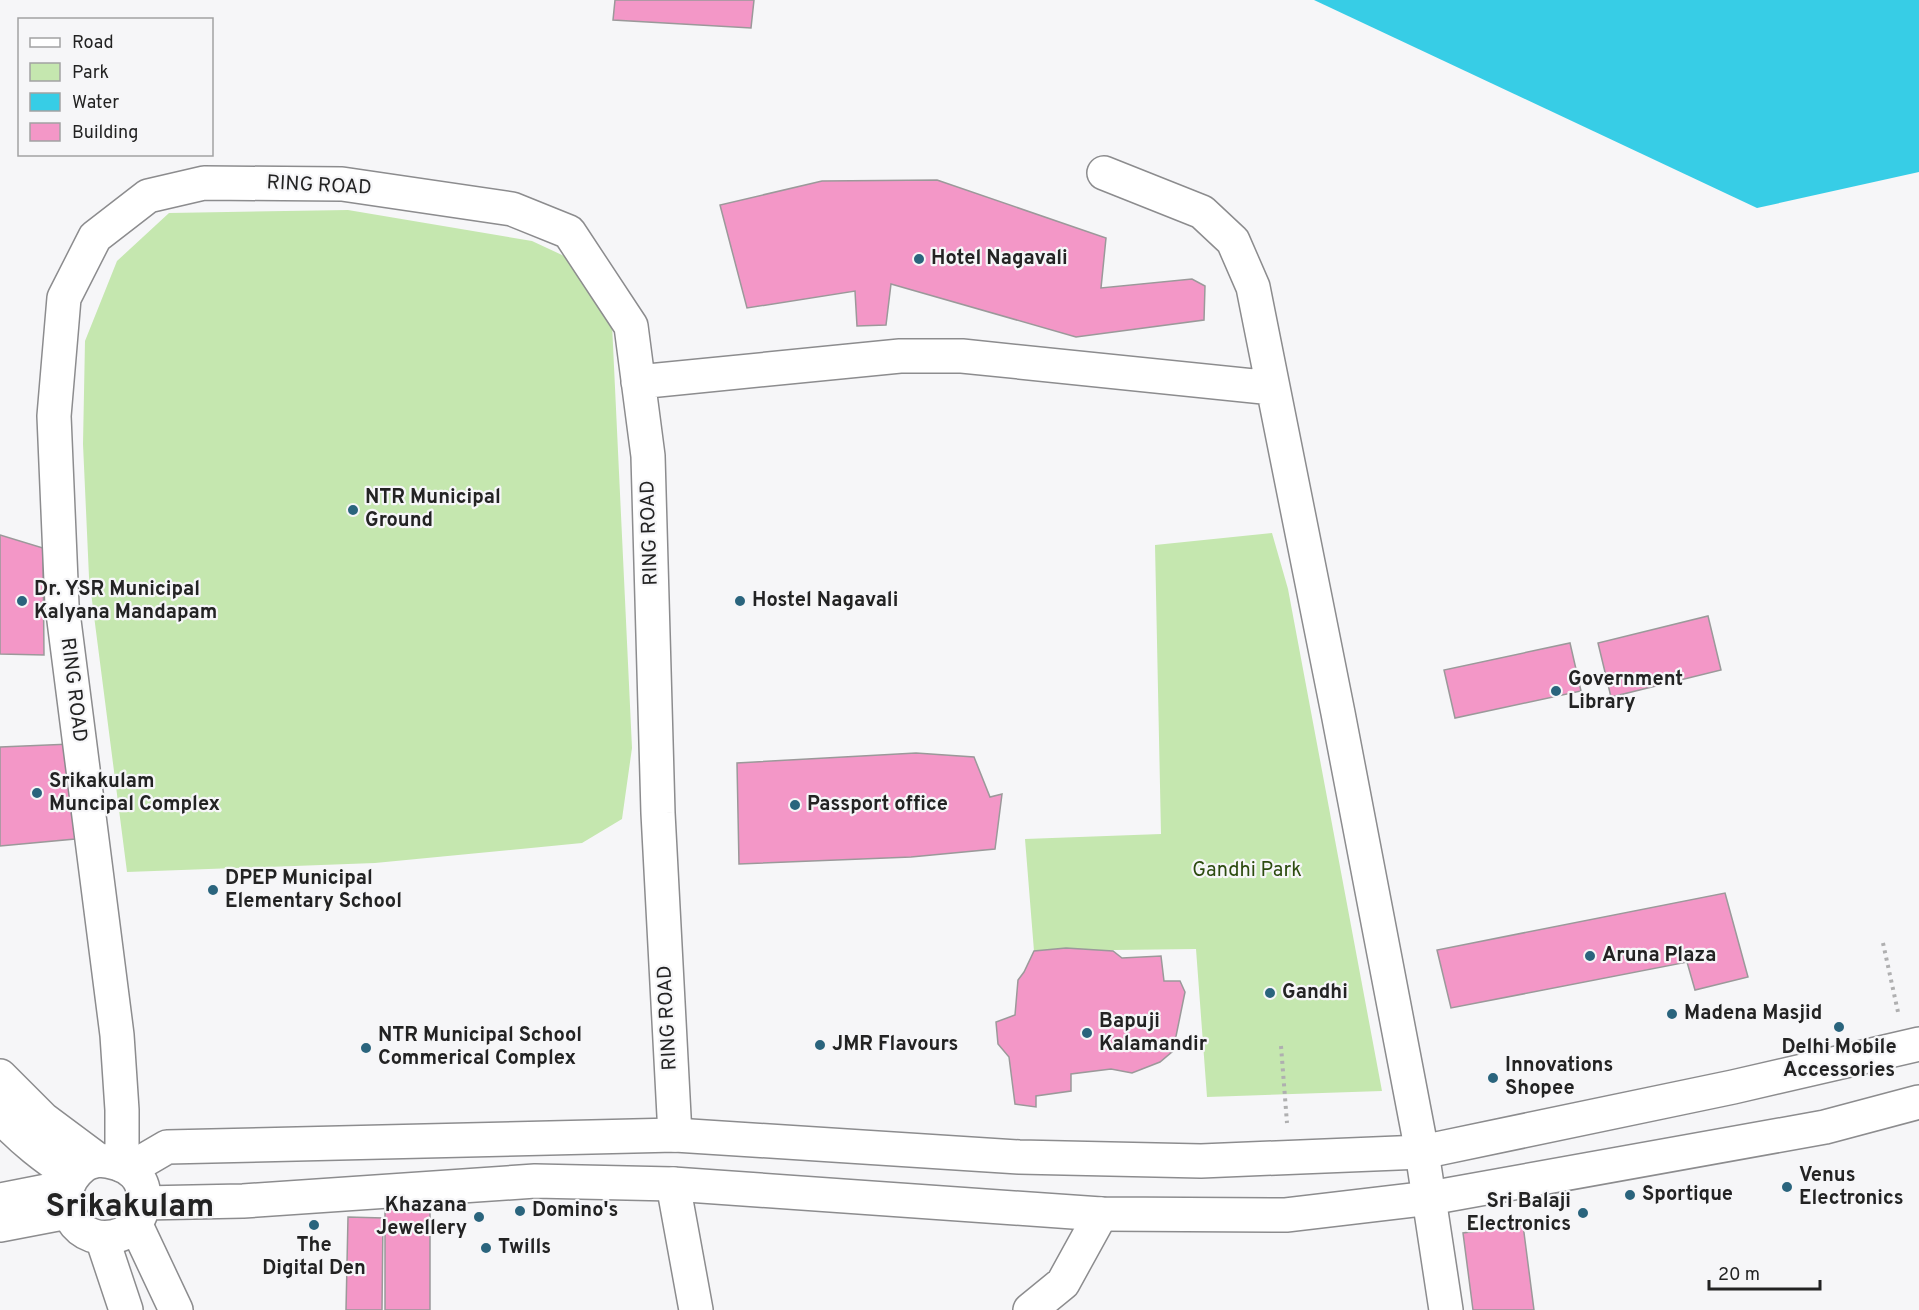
<svg xmlns="http://www.w3.org/2000/svg" width="1919" height="1310" viewBox="0 0 1919 1310" font-family="Overpass,sans-serif">
<style>
.green{fill:#c5e7af}
.water{fill:#37cde6}
.building{fill:#f397c7;stroke:#9b999a;stroke-width:1.5}
.lines{fill:none;stroke-linecap:round;stroke-linejoin:round}
.street-casing{stroke:#8c8c8e;stroke-width:36}
.secondary-casing{stroke:#8c8c8e;stroke-width:36}
.primary-casing{stroke:#8c8c8e;stroke-width:36}
.path{stroke:#afafb0;stroke-width:4;stroke-dasharray:3 4.5;stroke-linecap:butt}
.street{stroke:#fff;stroke-width:33}
.secondary{stroke:#fff;stroke-width:33}
.primary{stroke:#fff;stroke-width:33}
.poi-dot{fill:#2a647d;stroke:#f6f6f8;stroke-width:2}
.labels{text-anchor:middle;dominant-baseline:central;stroke-width:4.5;stroke-linejoin:round;paint-order:stroke}
.street-label{font-size:20px;fill:#232323;stroke:#f6f6f8}
.poi-label{font-size:20px;font-weight:bold;fill:#232323;stroke:#f6f6f8;text-anchor:start}
.park-label{font-size:20px;fill:#2c4b0f;stroke:#f6f6f8}
.town-label{font-size:32px;font-weight:bold;fill:#232323;stroke:#f6f6f8}
</style>
<rect width="100%" height="100%" fill="#f6f6f8"/>
<!-- green -->
<path class="green" d="M348,210L532,241L577,262L612,324L632,748L622,819L582,843L375,863L127,872L89,577L83,444L85,341L117,261L169,213Z
M1272,533L1288,589L1382,1091L1207,1097L1196,949L1034,951L1025,839L1161,834L1155,545Z"/>
<!-- water -->
<path class="water" d="M1314,0H1919V172L1757,208Z"/>
<!-- building -->
<path class="building" d="M615,0H754L751,28L613,20Z
M937,180L1106,238L1101,288L1192,279L1205,286L1204,320L1076,337L891,284L886,325L857,326L855,291L747,308L720,205L822,181Z
M0,535L43,548L44,655L0,654Z
M1708,616L1721,670L1611,697L1598,643Z
M1570,643L1581,691L1455,718L1444,670Z
M71,744L75,839L0,846V747Z
M916,753L974,757L990,797L1002,794L995,849L911,857L739,864L737,763Z
M1725,893L1748,977L1695,990L1687,962L1451,1008L1437,950Z
M1066,948L1113,951L1122,958L1161,956L1164,981H1180L1185,992L1173,1051L1160,1062L1132,1073L1111,1069L1071,1074V1091L1036,1096V1107L1015,1104L1009,1057L998,1044L996,1022L1015,1015L1018,980L1024,972L1034,951Z
M385,1209L430,1210V1310H385Z
M348,1217L383,1218L382,1310H346Z
M1523,1225L1534,1310H1473L1463,1233Z"/>
<g class="lines">
<!-- street casing -->
<g class="street-casing">
<path id="street" d="M1104,173L1202,212L1233,241L1253,287L1338,713L1422,1152L1446,1310
M638,382L900,356H962L1273,388
M122,1165V1110L117,1035L62,605L54,416L64,298L95,237L148,196L204,183L342,184L512,209L569,232L631,326L648,456L658,813L675,1135
M673,1184L696,1310
M1030,1310L1063,1283L1101,1214"/>
</g>
<!-- secondary casing -->
<g class="secondary-casing">
<path id="secondary" d="M135,1223L176,1310
M102,1238L126,1310"/>
</g>
<!-- primary casing -->
<g class="primary-casing">
<path id="primary" d="M0,1076L43,1119L98,1160
M0,1116C24,1141 44,1157 73,1176
M98,1160C128,1162 150,1177 142,1210C139,1220 132,1229 122,1234C78,1252 45,1197 82,1167C86,1163 93,1162 98,1160Z
M131,1168L167,1147L675,1135L1019,1157L1201,1161L1422,1152L1733,1087L1919,1044
M0,1200L67,1187
M143,1203L243,1201L535,1181L673,1184L1101,1214L1286,1215L1430,1198L1825,1127L1919,1102
M0,1225L68,1212"/>
</g>
<!-- path -->
<path class="path" d="M1883,943L1898,1012
M1281,1046L1287,1123"/>
<!-- street -->
<use href="#street" class="street"/>
<!-- secondary -->
<use href="#secondary" class="secondary"/>
<!-- primary -->
<use href="#primary" class="primary"/>
</g>
<!-- markers -->
<g class="poi-dot">
<circle cx="919" cy="259" r="6"/>
<circle cx="353" cy="510" r="6"/>
<circle cx="22" cy="601" r="6"/>
<circle cx="740" cy="601" r="6"/>
<circle cx="1556" cy="691" r="6"/>
<circle cx="37" cy="793" r="6"/>
<circle cx="795" cy="805" r="6"/>
<circle cx="213" cy="890" r="6"/>
<circle cx="1590" cy="956" r="6"/>
<circle cx="1270" cy="993" r="6"/>
<circle cx="1672" cy="1014" r="6"/>
<circle cx="1839" cy="1027" r="6"/>
<circle cx="1087" cy="1033" r="6"/>
<circle cx="820" cy="1045" r="6"/>
<circle cx="366" cy="1048" r="6"/>
<circle cx="1493" cy="1078" r="6"/>
<circle cx="1787" cy="1187" r="6"/>
<circle cx="1630" cy="1195" r="6"/>
<circle cx="520" cy="1211" r="6"/>
<circle cx="1583" cy="1213" r="6"/>
<circle cx="479" cy="1217" r="6"/>
<circle cx="314" cy="1225" r="6"/>
<circle cx="486" cy="1248" r="6"/>
</g>
<g class="labels">
<!-- street labels -->
<g class="street-label">
<text transform="translate(319 186) rotate(3)">RING ROAD</text>
<text transform="translate(650 533) rotate(-92)">RING ROAD</text>
<text transform="translate(73 690) rotate(83)">RING ROAD</text>
<text transform="translate(668 1018) rotate(-93)">RING ROAD</text>
</g>
<!-- poi labels -->
<g class="poi-label">
<text x="931" y="259">Hotel Nagavali</text>
<text x="365" y="498">NTR Municipal<tspan x="365" dy="23">Ground</tspan></text>
<text x="34" y="590">Dr. YSR Municipal<tspan x="34" dy="23">Kalyana Mandapam</tspan></text>
<text x="752" y="601">Hostel Nagavali</text>
<text x="1568" y="680">Government<tspan x="1568" dy="23">Library</tspan></text>
<text x="49" y="782">Srikakulam<tspan x="49" dy="23">Muncipal Complex</tspan></text>
<text x="807" y="805">Passport office</text>
<text x="225" y="879">DPEP Municipal<tspan x="225" dy="23">Elementary School</tspan></text>
<text x="1602" y="956">Aruna Plaza</text>
<text x="1282" y="993">Gandhi</text>
<text x="1684" y="1014">Madena Masjid</text>
<text x="1099" y="1022">Bapuji<tspan x="1099" dy="23">Kalamandir</tspan></text>
<text x="378" y="1036">NTR Municipal School<tspan x="378" dy="23">Commerical Complex</tspan></text>
<text x="832" y="1045">JMR Flavours</text>
<text x="1839" y="1048" text-anchor="middle">Delhi Mobile<tspan x="1839" dy="23">Accessories</tspan></text>
<text x="1505" y="1066">Innovations<tspan x="1505" dy="23">Shopee</tspan></text>
<text x="1799" y="1176">Venus<tspan x="1799" dy="23">Electronics</tspan></text>
<text x="1642" y="1195">Sportique</text>
<text x="1571" y="1202" text-anchor="end">Sri Balaji<tspan x="1571" dy="23">Electronics</tspan></text>
<text x="467" y="1206" text-anchor="end">Khazana<tspan x="467" dy="23">Jewellery</tspan></text>
<text x="532" y="1211">Domino's</text>
<text x="314" y="1246" text-anchor="middle">The<tspan x="314" dy="23">Digital Den</tspan></text>
<text x="498" y="1248">Twills</text>
</g>
<!-- park labels -->
<g class="park-label">
<text x="1247" y="871">Gandhi Park</text>
</g>
<!-- town labels -->
<g class="town-label">
<text x="130" y="1208">Srikakulam</text>
</g>
</g>
<!-- legend -->
<rect x="18" y="18" width="195" height="138" fill="#f6f6f8" stroke="#a2a2a3" stroke-width="1.5"/>
<rect x="30" y="38" width="30" height="9" fill="#ffffff" stroke="#a2a2a3" stroke-width="1.5"/>
<text x="72" y="48" font-size="18" fill="#232323">Road</text>
<rect x="30" y="63" width="30" height="18" fill="#c5e7af" stroke="#a2a2a3" stroke-width="1.5"/>
<text x="72" y="78" font-size="18" fill="#232323">Park</text>
<rect x="30" y="93" width="30" height="18" fill="#37cde6" stroke="#a2a2a3" stroke-width="1.5"/>
<text x="72" y="108" font-size="18" fill="#232323">Water</text>
<rect x="30" y="123" width="30" height="18" fill="#f397c7" stroke="#a2a2a3" stroke-width="1.5"/>
<text x="72" y="138" font-size="18" fill="#232323">Building</text>
<!-- scale -->
<path d="M1709 1280v9h111v-9" fill="none" stroke="#232323" stroke-width="3"/>
<text x="1718" y="1280" font-size="18" fill="#232323" stroke="#f6f6f8" stroke-width="4.5" paint-order="stroke">20 m</text>
</svg>
